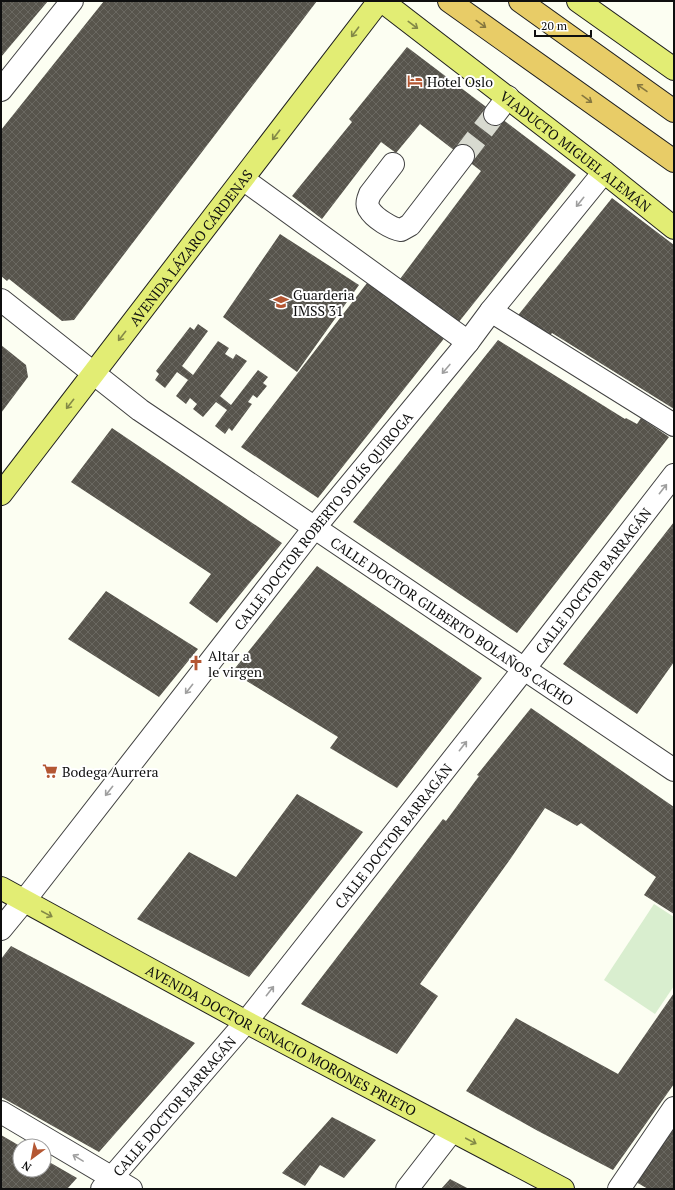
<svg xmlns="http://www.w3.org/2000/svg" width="675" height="1190" viewBox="0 0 675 1190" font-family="'PT Serif',serif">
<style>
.pitch{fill:#d9eecf}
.building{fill:url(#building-cross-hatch)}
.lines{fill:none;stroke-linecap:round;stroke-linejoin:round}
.minor-tunnel{stroke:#d8dad0;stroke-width:22;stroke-dasharray:22 11;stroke-linecap:butt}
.minor-casing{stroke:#424242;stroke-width:24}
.major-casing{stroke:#202020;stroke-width:24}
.highway-casing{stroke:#202020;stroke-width:24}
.minor{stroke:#fff;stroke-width:22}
.major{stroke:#e2ed74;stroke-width:22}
.highway{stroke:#e8cc67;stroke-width:22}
.oneway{stroke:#86773f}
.oneway2{stroke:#838947}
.oneway3{stroke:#9f9f9f}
.labels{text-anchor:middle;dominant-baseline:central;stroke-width:4;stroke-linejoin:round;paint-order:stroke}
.poi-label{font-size:14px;fill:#0f0f0f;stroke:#fff;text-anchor:start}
.street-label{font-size:14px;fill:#0f0f0f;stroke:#fff}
</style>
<defs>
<pattern id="building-cross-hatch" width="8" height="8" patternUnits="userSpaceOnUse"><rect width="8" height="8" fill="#57544c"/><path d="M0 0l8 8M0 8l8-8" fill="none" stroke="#6a6861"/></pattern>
</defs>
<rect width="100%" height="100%" fill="#fcfef2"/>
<!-- pitch -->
<path class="pitch" d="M654,904L674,917V986L655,1014L604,980Z"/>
<!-- building -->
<path class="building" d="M1,1H48L1,57Z
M104,1H317L74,320L62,321L9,279L7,281L1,276V130Z
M407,47L576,175L458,323L400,279L481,171L420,124L396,153L381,142L322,219L292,196L352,122L349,119Z
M612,198L674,245V409L552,333L544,343L511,324Z
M280,234L359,285L297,372L223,317Z
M367,283L446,336L318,498L241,447Z
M198,324L208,331L182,366L193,375L218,341L229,348L225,354L233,359L236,354L247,361L220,396L231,405L258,370L268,377L263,383L267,386L257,398L253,395L248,402L252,404L232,431L229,428L225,434L215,426L227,410L216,402L203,417L193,409L197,404L190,398L186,404L176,396L188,380L177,372L165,388L155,380L159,374L156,371L190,327L194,330Z
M498,340L625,419L626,418L637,424L641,418L669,437L517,633L353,522Z
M1,345L26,365L28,377L1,413Z
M112,428L282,543L217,623L189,603L211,574L71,482Z
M674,522V662L637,714L563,664Z
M317,566L482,678L397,788L330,748L338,737L232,672Z
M106,591L198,649L159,697L68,639Z
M531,708L674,807V914L644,895L656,877L581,823L577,826L545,808L511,858L420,984L438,996L397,1054L301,1004L443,819L446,821L479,776L477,775Z
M297,794L363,832L249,977L137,919L189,852L236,877Z
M11,946L195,1043L99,1152L1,1097V959Z
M674,993V1084L613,1170L538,1131L466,1091L516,1018L618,1074Z
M332,1117L376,1140L344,1178L320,1165L305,1186L282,1173Z
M674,1129V1189H648L636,1182Z
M1,1135L20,1146V1170H44V1159L77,1178L67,1189H1Z
M450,1179L469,1189H441Z"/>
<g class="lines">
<!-- minor-tunnel -->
<path class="minor-tunnel" d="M463,156L495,114"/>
<!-- minor casing -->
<g class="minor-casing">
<g id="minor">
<path d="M1,90L72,1"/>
<path d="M495,114L508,97"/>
<path d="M393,164L370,194C368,199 366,204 369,209C374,218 392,229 401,230L410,225L463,156"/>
<path d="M243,179L468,342"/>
<path id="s1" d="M1,300L140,410L674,770"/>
<path d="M491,311L674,425"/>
<path id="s2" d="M1,929L24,901L315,527L468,342L491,311L604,172"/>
<path d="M1,1112L131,1189"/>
<path id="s3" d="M102,1189L246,1022L524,669L674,475"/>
<path d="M407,1189L452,1131"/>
<path d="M619,1189L674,1108"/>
</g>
</g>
<!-- major casing -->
<g class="major-casing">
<g id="major">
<path id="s4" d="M382,1L604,172L674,228"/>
<path d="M578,1L674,69"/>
<path id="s5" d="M1,494L379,1"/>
<path id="s6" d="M1,888L246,1022L563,1189"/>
</g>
</g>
<!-- highway casing -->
<g class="highway-casing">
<path id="highway" d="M449,1L674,161
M520,1L674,111"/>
</g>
<!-- minor -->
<use href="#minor" class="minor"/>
<!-- major -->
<use href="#major" class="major"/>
<!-- highway -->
<use href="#highway" class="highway"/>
</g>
<!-- one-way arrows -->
<defs><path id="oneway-shaft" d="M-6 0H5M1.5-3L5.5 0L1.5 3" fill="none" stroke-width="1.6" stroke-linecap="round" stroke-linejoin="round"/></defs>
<g class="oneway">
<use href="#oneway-shaft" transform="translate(481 24) rotate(36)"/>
<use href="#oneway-shaft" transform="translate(642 88) rotate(-145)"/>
<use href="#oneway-shaft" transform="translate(587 99) rotate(36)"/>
</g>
<g class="oneway2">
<use href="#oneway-shaft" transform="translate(413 25) rotate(37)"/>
<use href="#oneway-shaft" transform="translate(355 32) rotate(127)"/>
<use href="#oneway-shaft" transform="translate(276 135) rotate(127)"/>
<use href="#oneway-shaft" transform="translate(122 336) rotate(128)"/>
<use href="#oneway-shaft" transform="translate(70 404) rotate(128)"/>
<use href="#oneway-shaft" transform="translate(47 914) rotate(28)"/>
<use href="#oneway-shaft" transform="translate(471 1141) rotate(28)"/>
</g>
<g class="oneway3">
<use href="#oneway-shaft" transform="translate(580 202) rotate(129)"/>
<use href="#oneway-shaft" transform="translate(446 369) rotate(130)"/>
<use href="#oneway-shaft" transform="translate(663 489) rotate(-52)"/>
<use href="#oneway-shaft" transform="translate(189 689) rotate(128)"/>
<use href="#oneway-shaft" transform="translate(463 746) rotate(-52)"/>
<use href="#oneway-shaft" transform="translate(109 791) rotate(128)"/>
<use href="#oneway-shaft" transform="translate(270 991) rotate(-52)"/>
<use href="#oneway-shaft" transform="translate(78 1158) rotate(-149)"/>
</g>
<!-- icons -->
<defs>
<g id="hotel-bare" transform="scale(1.2)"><path d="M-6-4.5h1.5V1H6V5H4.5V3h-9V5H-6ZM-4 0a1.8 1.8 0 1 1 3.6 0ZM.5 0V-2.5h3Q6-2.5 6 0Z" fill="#b45733" stroke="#fff" stroke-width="2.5" paint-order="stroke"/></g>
<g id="school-bare" transform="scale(1.2)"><path d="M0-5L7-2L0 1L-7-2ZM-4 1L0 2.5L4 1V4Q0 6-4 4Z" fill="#b45733" stroke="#fff" stroke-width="2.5" paint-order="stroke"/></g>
<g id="church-bare" transform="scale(1.2)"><path d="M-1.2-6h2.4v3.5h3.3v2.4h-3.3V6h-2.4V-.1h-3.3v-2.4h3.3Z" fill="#b45733" stroke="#fff" stroke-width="2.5" paint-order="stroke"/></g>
<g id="supermarket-bare" transform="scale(1.2)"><path d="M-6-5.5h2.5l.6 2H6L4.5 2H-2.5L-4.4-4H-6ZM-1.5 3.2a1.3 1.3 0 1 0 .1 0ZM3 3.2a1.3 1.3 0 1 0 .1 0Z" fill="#b45733" stroke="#fff" stroke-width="2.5" paint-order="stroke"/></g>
</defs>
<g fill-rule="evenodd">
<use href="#hotel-bare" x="415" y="81"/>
<use href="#school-bare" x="281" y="302"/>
<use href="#church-bare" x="196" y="663"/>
<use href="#supermarket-bare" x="50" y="771"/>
</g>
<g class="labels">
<!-- poi labels -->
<g class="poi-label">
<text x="427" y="81">Hotel Oslo</text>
<text x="293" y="294">Guarderia<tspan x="293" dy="16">IMSS 31</tspan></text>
<text x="208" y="655">Altar a<tspan x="208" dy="16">le virgen</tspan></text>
<text x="62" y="771">Bodega Aurrera</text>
</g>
<!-- street labels -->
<g class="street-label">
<text stroke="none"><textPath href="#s4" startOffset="245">VIADUCTO MIGUEL ALEMÁN</textPath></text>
<text stroke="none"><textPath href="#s5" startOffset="311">AVENIDA LÁZARO CÁRDENAS</textPath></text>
<text stroke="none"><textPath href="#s2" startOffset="520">CALLE DOCTOR ROBERTO SOLÍS QUIROGA</textPath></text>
<text stroke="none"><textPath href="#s3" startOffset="782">CALLE DOCTOR BARRAGÁN</textPath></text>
<text stroke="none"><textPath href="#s1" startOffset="554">CALLE DOCTOR GILBERTO BOLAÑOS CACHO</textPath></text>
<text stroke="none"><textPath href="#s3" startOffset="458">CALLE DOCTOR BARRAGÁN</textPath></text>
<text stroke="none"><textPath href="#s6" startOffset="319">AVENIDA DOCTOR IGNACIO MORONES PRIETO</textPath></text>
<text stroke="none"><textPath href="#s3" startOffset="110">CALLE DOCTOR BARRAGÁN</textPath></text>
</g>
</g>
<!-- border -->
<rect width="675" height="1190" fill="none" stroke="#0f0f0f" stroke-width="4"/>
<!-- north arrow -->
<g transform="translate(32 1158) rotate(212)"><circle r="19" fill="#ffffff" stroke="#9f9f9f"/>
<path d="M0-3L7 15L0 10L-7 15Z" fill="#b45733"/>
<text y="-6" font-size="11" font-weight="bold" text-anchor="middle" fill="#0f0f0f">N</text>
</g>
<!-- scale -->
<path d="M535 30v6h56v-6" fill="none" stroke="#0f0f0f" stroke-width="2"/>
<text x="541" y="30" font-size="12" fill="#0f0f0f" stroke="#ffffff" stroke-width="3" paint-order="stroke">20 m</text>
</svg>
